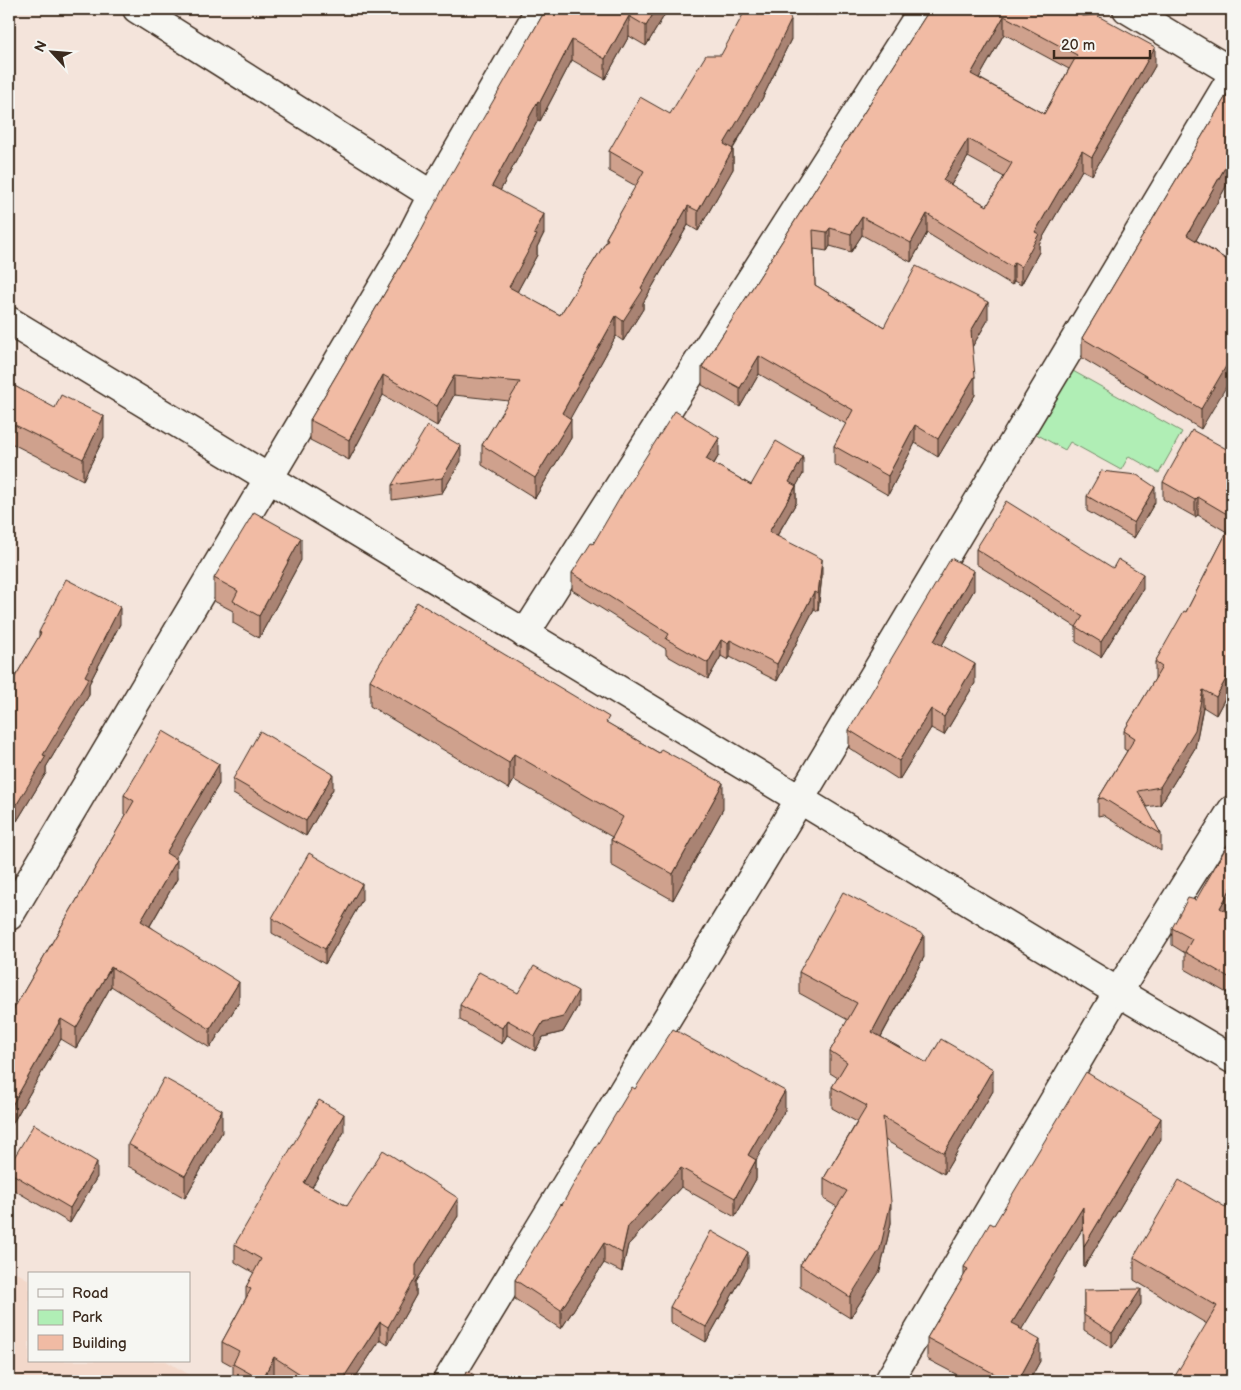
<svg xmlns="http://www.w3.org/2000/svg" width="1241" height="1390" viewBox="0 0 1241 1390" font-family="'Balsamiq Sans',sans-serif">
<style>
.built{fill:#f3d8ca}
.green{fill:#b0eeb5;stroke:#768c6a}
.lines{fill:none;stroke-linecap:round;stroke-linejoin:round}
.minor-casing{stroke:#3b2a1e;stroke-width:31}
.tertiary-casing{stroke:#3b2a1e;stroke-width:31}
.minor{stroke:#f6f6f2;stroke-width:28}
.tertiary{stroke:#f6f6f2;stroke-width:28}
.wall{fill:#cfa18d;stroke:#3b2a1e;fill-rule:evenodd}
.shaded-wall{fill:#a98373;stroke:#3b2a1e}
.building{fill:#f1bba4;stroke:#3b2a1e;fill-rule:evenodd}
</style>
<rect width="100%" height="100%" fill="#f4e4db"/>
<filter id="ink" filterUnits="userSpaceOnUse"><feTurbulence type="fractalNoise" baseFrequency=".02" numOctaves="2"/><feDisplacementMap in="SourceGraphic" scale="10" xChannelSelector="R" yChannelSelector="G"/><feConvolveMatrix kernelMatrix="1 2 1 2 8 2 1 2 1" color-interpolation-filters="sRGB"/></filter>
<g filter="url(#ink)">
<!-- built -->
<path class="built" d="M9,1268L29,1280V1361H166L200,1381H9Z"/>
<!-- green -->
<path class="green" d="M1075,365L1073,371L1182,432L1159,473L1129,456L1121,470L1070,442L1065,450L1029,430Z"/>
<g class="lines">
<!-- minor casing -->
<g class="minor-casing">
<path id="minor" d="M137,9L432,195
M1127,9L1232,72
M525,634L923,9
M9,916L403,252L432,195L540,9
M447,1381L800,799L1232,77
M889,1381L1118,992L1232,810"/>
</g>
<!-- tertiary casing -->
<g class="tertiary-casing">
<path id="tertiary" d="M9,321L1118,992L1232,1059"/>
</g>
<!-- minor -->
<use href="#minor" class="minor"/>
<!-- tertiary -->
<use href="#tertiary" class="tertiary"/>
</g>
<!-- wall -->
<path class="wall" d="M546,9H668L646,46L629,36L605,79L572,60L540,121L538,120L500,191L544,233L537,247V255L517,292L560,315L606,242V238L636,186L609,171V151L670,114L721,55L791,39L762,99L733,149V169L698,231L688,225L643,303V309L623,341L616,336L570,418L571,438L535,498L482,465V445L509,401L454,395L437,426L383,395L349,460L310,440V420L416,240Z
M807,9H821L817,15Z
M930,9H1070L1155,66L1092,175L1082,170L1039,244V252L1021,285L1014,281L1012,285L927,233L911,262L862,235L851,252L830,246L827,251L814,249L815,285L884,327L988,320L972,347L975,395L938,457L915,443L888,495L834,464V446L846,424L759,374L740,407L702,385V367ZM1004,34L1069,69L1044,114L979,78ZM968,157L1004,177L987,206L951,185Z
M1232,86V176L1196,240L1232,263L1201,429L1082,358V338Z
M9,383L104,437L83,480L9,442Z
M1232,452V685L1216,715L1203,707L1195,748L1160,805L1146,807L1161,834V851L1103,815L1098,816V799L1127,751L1124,749V731L1155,679V662L1186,612L1227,532L1198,515L1195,517L1163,499V482Z
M719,455L714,464L751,485L803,474L796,486V503L777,536L822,576L818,611L814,609L777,681L730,657L728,660L721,656L708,679L666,655V649L572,590V573L593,544Z
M461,461L442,493L392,500V485Z
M1087,496L1155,502L1134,538L1087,511Z
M976,549L1143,589L1101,657L1076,642V627L976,564Z
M301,560L259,638L233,623V611L214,601V578Z
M974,590L942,645L975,683L944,735L931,728L899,780L849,748V730Z
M120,624L89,684V695L46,767V773L17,821L9,816V687L39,637V632Z
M370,680L609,724L659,753L723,809L673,900L611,865V840L612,837L514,780L509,789L370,706Z
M233,779L333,789L306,836L233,794Z
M219,784L174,858L177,879L150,926L239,1002L210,1048L111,986L76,1048L61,1039L11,1126L9,1125V1017L126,815L124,814V795Z
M362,900L325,964L272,933V918Z
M1196,900L1232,903L1227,912L1232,915V996L1185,969V953L1172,945V928Z
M924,957L881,1037L927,1063L993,1091L944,1174L885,1140L891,1223L880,1271L850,1318L800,1287V1265L837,1207L824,1199V1178L857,1122L832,1108V1087L838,1078L830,1073V1051L848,1020L799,993V972Z
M518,993L578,1006L563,1032L543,1037L535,1051L507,1035L502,1044L460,1020V1005Z
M635,1089L785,1110L756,1159V1179L735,1217L681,1187L628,1245L622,1272L604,1263L561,1329L515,1299V1280Z
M222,1132L185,1198L128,1166V1144Z
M344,1132L312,1187L347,1206L458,1216L416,1282V1295L388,1345L380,1340L353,1381H283L274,1375L271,1381H233V1366L222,1360V1342L246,1298V1287L254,1273L235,1262V1244Z
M1161,1139L1084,1267L1083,1228L1021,1330L1040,1361L1029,1381H969L927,1359V1338L964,1276V1267L994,1225Z
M9,1166L97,1177L70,1223L9,1187Z
M1232,1211V1381L1207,1324L1134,1280V1257Z
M748,1267L706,1342L670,1322V1307Z
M1084,1290L1141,1304L1112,1348L1084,1330Z"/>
<!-- shaded-wall -->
<path class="shaded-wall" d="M656,9H668L646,46V26Z
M817,9H821L817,15Z
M629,16V36L605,79V59Z
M1004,16V34L971,92V74Z
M791,20V39L762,99L724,163V144Z
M572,40V60L540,121V102Z
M1155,47V66L1092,175V157Z
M538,101V120L492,206V186Z
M968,139V157L943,198V180Z
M733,149V169L698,231V211Z
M1082,151V170L1039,244V252L1021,285V267L1035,232Z
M1232,155V176L1187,256V235Z
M688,206V225L643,303V309L623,341V321L641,288Z
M544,214V233L537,247V255L509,307V287L534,234Z
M927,214V233L911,262V243Z
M862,217V235L851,252V234Z
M830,228V246L827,251V232Z
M1014,263V281L1012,285V267Z
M988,302V320L971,349V331Z
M616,316V336L562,433V413Z
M1232,343V377L1201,429V409L1228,350Z
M759,356V374L740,407V388Z
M383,375V395L349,460V440Z
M454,376V395L437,426V406Z
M975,376V395L938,457V439Z
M104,416V437L83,480V459Z
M571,419V438L535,498V478Z
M915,425V443L888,495V476Z
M719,438V455L706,476V459Z
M461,446V461L442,493V478Z
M803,457V474L789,499V482Z
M796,486V503L769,549V532Z
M1155,487V502L1134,538V523Z
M1198,497V515L1195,517V500Z
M301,538V560L259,638V616Z
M822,559V576L818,611V594Z
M974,571V590L934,659V641Z
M1143,574V589L1101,657V642Z
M814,592V609L777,681V664Z
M120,607V624L89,684V695L46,767V773L17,821V804Z
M721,640V656L708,679V663Z
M730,640V657L728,660V643Z
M975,664V683L944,735V717Z
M1232,668V685L1216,715V697Z
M1203,690V707L1195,748L1160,805V787Z
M931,709V728L899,780V761Z
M514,754V780L509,789V763Z
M219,764V784L166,873V853Z
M333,774V789L306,836V821Z
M723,783V809L673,900V874Z
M177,860V879L141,941V921Z
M362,884V900L325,964V949Z
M1232,886V903L1220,926V908Z
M924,935V957L872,1053V1032Z
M111,967V986L76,1048V1028Z
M239,982V1002L210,1048V1029Z
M578,991V1006L563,1032L543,1037L535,1051V1036L543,1022Z
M61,1019V1039L11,1126V1107Z
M507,1020V1035L502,1044V1028Z
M993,1069V1091L944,1174V1153Z
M785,1091V1110L748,1174V1155Z
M222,1110V1132L185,1198V1176Z
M344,1114V1132L304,1201V1183Z
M1161,1118V1139L1084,1267V1246Z
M756,1160V1179L735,1217V1198Z
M97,1162V1177L70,1223V1208Z
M681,1168V1187L628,1245L622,1272V1253L628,1226Z
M458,1198V1216L416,1282V1295L388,1345V1327L416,1265Z
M891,1202V1223L880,1271L850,1318V1297Z
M1083,1207V1228L1020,1332L1012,1323Z
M604,1243V1263L561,1329V1310Z
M748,1252V1267L706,1342V1327Z
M1141,1289V1304L1112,1348V1333Z
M380,1322V1340L353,1381H346V1374Z
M1040,1340V1361L1029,1381H1018Z
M274,1357V1375L271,1381H262V1380Z"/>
<!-- building -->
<path class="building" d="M546,9H656L646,26L629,16L605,59L572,40L540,102L538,101L492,186L544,214L534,234L537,235L509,287L560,315L608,239L606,238L644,171L609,151L640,97L670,114L706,55H721L746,9H787L791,20L762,80L724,144L733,149L698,211L688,206L641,288L643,290L623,321L616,316L562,413L571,419L535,478L482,445L520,382L454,376L437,406L383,375L349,440L310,420L416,240L446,183Z
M930,9H1070L1083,16L1096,15L1155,47L1092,157L1082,151L1035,232L1039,234L1021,267L1014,263L1012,267L927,214L911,243L862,217L851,234L830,228L827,232L813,230L815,285L884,327L916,266L988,302L971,331L975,376L938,439L915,425L888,476L834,446L853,410L759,356L740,388L702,367ZM1004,16L1077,55L1044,114L971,74ZM968,139L1012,163L987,206L943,180Z
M1232,86V155L1187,235L1232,263V343L1228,350L1232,352V356L1201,409L1082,338Z
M9,383L55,408L61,395L104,416L83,459L9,422Z
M675,411L719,438L706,459L751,485L776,441L803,457L789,482L796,486L769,532L822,559L818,594L814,592L777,664L730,640L728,643L721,640L708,663L666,639L669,634L572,573L591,543L593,544L624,491Z
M427,426L461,446L442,478L392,485Z
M1192,430L1232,452V517L1198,497L1195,500L1163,482Z
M1101,471L1137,475L1155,487L1134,523L1087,496Z
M1006,501L1113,568L1118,559L1143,574L1101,642L1076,627L1083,616L976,549Z
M254,512L301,538L259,616L233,601L238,591L214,578Z
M1232,522V668L1216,697L1203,690L1195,730L1160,787L1138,791L1161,834L1103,798L1098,799L1135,738L1124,731L1162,667L1155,662L1184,611L1186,612Z
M951,558L974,571L934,641L975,664L944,717L931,709L899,761L849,730Z
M66,579L120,607L85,676L89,678L43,755L46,756L17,804L9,799V687L41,633L39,632Z
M417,602L609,717L606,722L659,753L661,749L723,783L673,874L611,840L623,817L514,754L509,763L370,680Z
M163,731L219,764L166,853L177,860L141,921L239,982L210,1029L111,967L76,1028L61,1019L11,1107L9,1106V1017L134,801L124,795Z
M260,731L333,774L306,821L233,779Z
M1232,837V886L1220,908L1232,915V979L1185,952L1192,939L1172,928L1188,898L1196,900Z
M309,853L362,884L325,949L272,918Z
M843,892L924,935L872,1032L927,1063L941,1039L993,1069L944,1153L883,1117L891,1202L880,1249L850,1297L800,1265L847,1191L824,1178L867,1106L832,1087L847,1062L830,1051L857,1003L799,972Z
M534,966L578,991L563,1017L543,1022L535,1036L507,1020L502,1028L460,1005L479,972L518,993Z
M673,1029L785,1091L748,1155L756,1160L735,1198L681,1168L628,1226L622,1253L604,1243L561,1310L515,1280L561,1204L562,1205L577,1178L632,1087L635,1089Z
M1086,1072L1161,1118L1084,1246L1083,1207L1012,1323L1020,1327L1019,1328L1040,1340L1018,1381H1008L927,1338L968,1269L964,1267L990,1223L994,1225Z
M164,1078L222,1110L185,1176L128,1144Z
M319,1100L344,1114L304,1183L347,1206L383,1150L458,1198L416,1265V1277L388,1327L380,1322L346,1374L347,1381H311L274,1357L262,1380L233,1364L239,1351L222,1342L251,1289L246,1287L261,1259L235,1244Z
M34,1124L97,1162L70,1208L9,1172V1166Z
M1179,1180L1232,1211V1381H1172L1217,1306L1134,1257Z
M711,1231L748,1252L706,1327L670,1307Z
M1141,1289L1112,1333L1084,1315V1290Z
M467,1371L485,1381H461Z
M739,1373L755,1381H734Z
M923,1375L931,1381H918Z"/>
</g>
<!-- margin -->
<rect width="1241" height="1390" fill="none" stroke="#f6f6f2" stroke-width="30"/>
<rect x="15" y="15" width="1211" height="1360" fill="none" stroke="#3b2a1e" stroke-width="2" filter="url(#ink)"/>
<!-- legend -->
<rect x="28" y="1272" width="162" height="90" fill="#f6f6f2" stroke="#aba49d"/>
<rect x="38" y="1289" width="25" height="8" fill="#f6f6f2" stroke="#aba49d"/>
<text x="72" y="1298" font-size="15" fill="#3b2a1e">Road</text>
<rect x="38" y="1310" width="25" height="15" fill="#b0eeb5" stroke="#aba49d"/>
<text x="72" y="1322" font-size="15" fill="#3b2a1e">Park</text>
<rect x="38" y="1335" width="25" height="15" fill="#f1bba4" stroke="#aba49d"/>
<text x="72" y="1348" font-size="15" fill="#3b2a1e">Building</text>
<!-- north arrow -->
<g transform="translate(52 52) rotate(296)" stroke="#f6f6f2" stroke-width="4" paint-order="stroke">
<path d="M0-4L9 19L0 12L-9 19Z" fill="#3b2a1e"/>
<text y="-8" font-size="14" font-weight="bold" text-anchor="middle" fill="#3b2a1e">N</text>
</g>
<!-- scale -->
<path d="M1054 50v8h96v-8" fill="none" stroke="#3b2a1e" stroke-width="2.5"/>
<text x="1061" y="50" font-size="15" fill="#3b2a1e" stroke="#f6f6f2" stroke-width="4" paint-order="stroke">20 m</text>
</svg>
